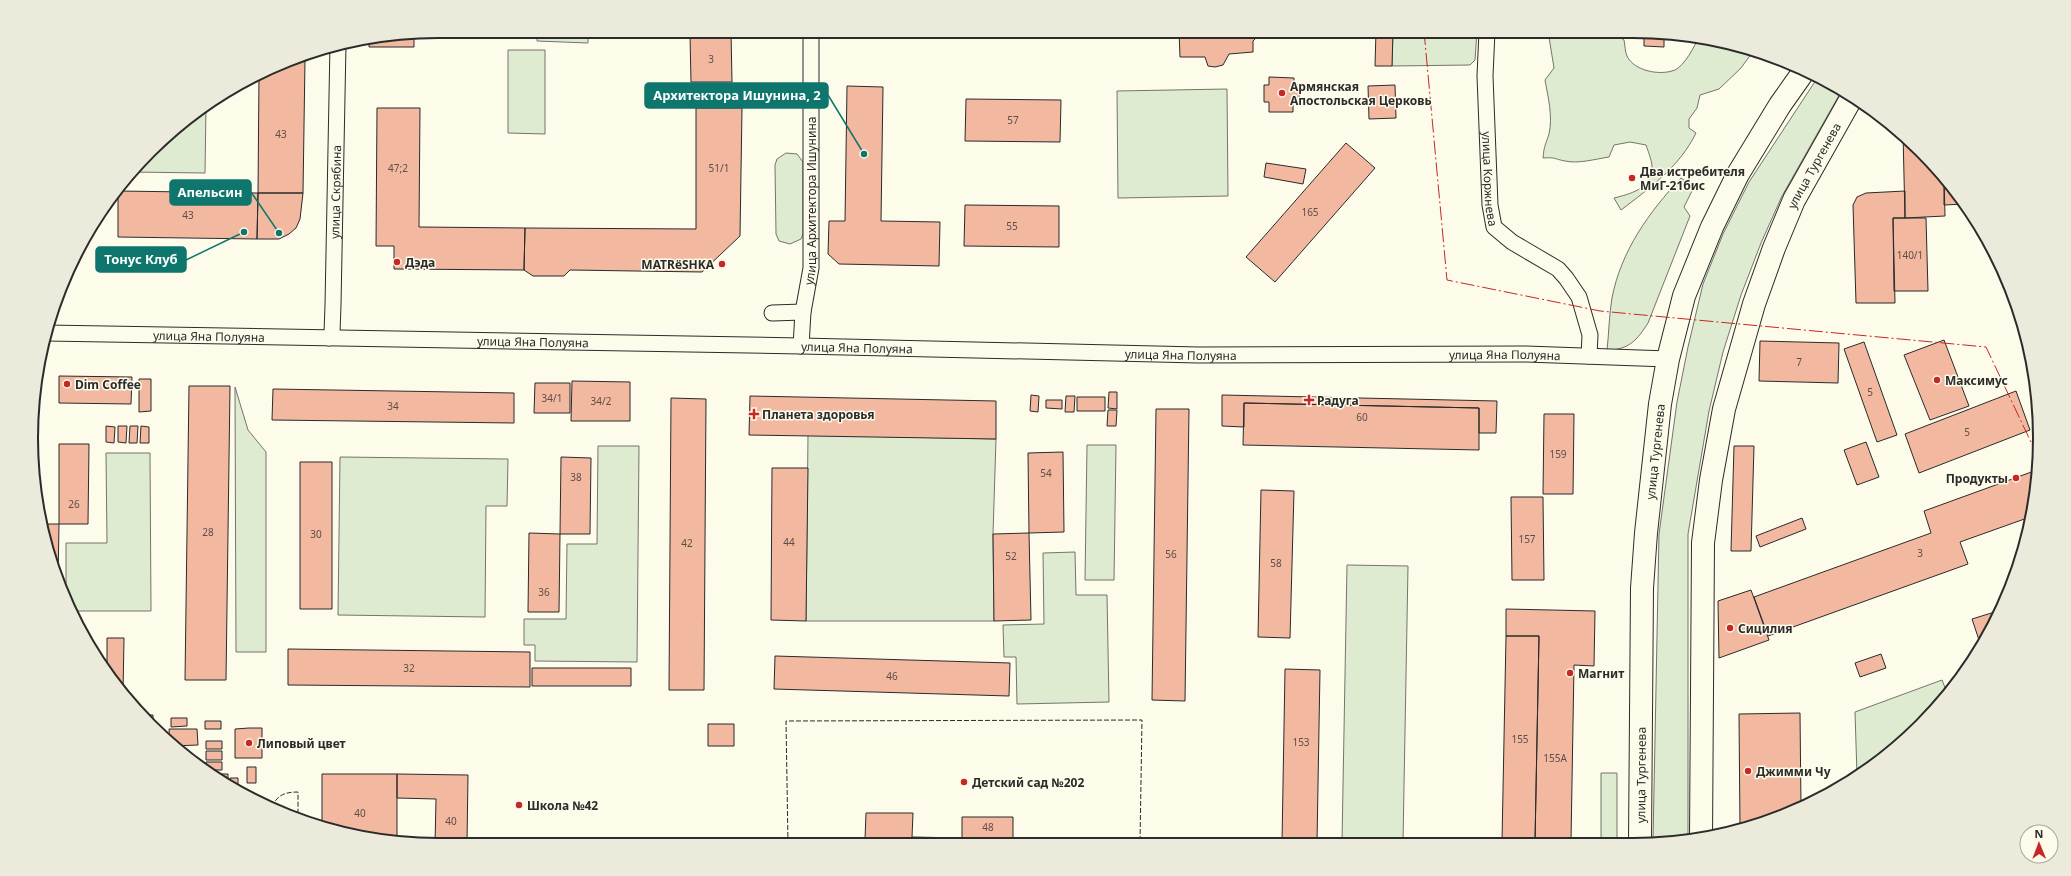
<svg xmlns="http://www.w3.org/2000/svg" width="2071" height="876" viewBox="0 0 2071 876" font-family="'Noto Sans',sans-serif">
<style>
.green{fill:#deebd1;stroke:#74746e}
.building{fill:#f2b8a0;stroke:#2b2b2b}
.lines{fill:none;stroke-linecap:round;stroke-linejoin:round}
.street-casing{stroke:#2b2b2b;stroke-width:17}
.primary-casing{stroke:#2b2b2b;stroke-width:24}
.street{stroke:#fdfbea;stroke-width:15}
.primary{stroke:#fdfbea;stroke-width:22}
.fence{stroke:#2b2b2b;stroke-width:1;stroke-dasharray:5 2;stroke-linecap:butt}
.power{stroke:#c62828;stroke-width:1;stroke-dasharray:14 3 2 3;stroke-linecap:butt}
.poi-dot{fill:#c62828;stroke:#fdfbea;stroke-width:1.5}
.labels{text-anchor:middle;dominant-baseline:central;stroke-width:3;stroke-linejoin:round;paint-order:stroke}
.number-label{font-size:10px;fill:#5d4e48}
.poi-label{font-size:12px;font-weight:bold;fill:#2b2b2b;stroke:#fdfbea;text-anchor:start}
.street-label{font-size:12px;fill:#2b2b2b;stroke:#fdfbea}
.rim{fill:none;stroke:#2b2b2b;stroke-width:2}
.leader{fill:none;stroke:#0f766e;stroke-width:1.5}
.callout-dot{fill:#0f766e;stroke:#fdfbea;stroke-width:1.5}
.callout{fill:#0f766e;stroke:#0f766e;stroke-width:1.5}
.callout-label{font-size:13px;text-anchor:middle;font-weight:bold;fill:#fff}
</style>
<rect width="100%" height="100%" fill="#fdfbea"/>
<!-- green -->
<path class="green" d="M546,31H588V43L537,41V33H546Z
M1393,31H1477L1475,60L1470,65L1392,66Z
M1548,31H1612L1624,40C1625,45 1625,52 1627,56C1634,71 1660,76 1675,70C1685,65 1694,47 1699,37L1712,39L1754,50L1741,68L1719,89L1700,95L1697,108L1689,119V128L1696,133C1680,166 1650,188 1621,210L1614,198C1630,194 1650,189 1652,170C1653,163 1648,151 1646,145L1630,142L1614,145L1609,157C1596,159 1578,164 1565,161C1554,159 1556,157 1543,158C1544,145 1546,144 1549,134C1553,116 1548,97 1545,80L1554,68Z
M508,50H545V134L508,133Z
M1818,77L1842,90L1782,196L1761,243L1741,295L1723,352L1709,411L1688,534V841L1653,842L1659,534L1677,402L1688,347L1703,284L1723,234L1749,182Z
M1227,89L1228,196L1118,198L1117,91Z
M206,106L205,173L130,172L170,132Z
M786,153L797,154L803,162V234L801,239L790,244L779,241L776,234L775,165L777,159Z
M1681,178L1694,187L1684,207L1690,216L1648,323C1637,340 1629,350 1607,350C1609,333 1609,315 1612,298C1621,251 1649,212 1681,178Z
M235,387L248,430L266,452V652H236Z
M808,435L996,439L993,534L994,621H806Z
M1087,445H1116L1114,580H1085Z
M598,446H639L637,662L535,661V645H524V619H566L567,544H597Z
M106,453H150L151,611H72L66,599V543H107Z
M340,457L508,459L507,506H486L485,617L338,615Z
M1075,552L1076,595H1107L1109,702L1017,704L1016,657H1004L1003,625L1044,624L1043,553Z
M1347,565L1408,566L1403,842H1342Z
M1942,680L1948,695L1939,707L1881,761L1857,775L1855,712Z
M1601,773H1617V842H1601Z"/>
<!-- building -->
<path class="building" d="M650,31H731L732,82H691L690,35H650Z
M1179,31H1258V36L1253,41V52L1229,54L1223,65L1215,67L1208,66L1205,57H1180Z
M1376,31H1393L1392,66H1375Z
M1633,31L1677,35H1664V47L1644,46V33H1633Z
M414,33V47H369V38Z
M294,58L305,59L303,193H258L259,74Z
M1269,77L1294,78V85H1300L1299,102H1293V112H1269V102H1264V85H1269Z
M1395,85L1396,118L1369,119L1368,86Z
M847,86L883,87L881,221L940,222L939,266L839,264L828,254L829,221H845Z
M966,99L1061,100L1060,142L965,141Z
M377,108H420L419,227L525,228L524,270L394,269V246H376Z
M696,108H742L740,236L702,272L570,270L564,276H533L524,270L525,228L696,229Z
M1903,134L1944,177L1945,216L1905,218Z
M1346,143L1375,168L1275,282L1246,257Z
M1266,163L1306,169L1303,184L1264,177Z
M1944,177L1956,190L1965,204L1944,205Z
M118,191L258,193L257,239L118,237Z
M1905,191V218H1893L1895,303H1856L1853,205L1857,197L1866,193Z
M258,193H303L300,219L296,228L289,234L279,239H257Z
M965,205L1059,206V247L964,246Z
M1893,218H1926L1928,291H1894Z
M1944,340L1969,406L1930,420L1904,355Z
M1760,341L1839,343L1838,383L1759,381Z
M1864,342L1897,435L1877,442L1844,349Z
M59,376L132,377L131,404L59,403Z
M139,379H151V411L139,412Z
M572,381L630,382V421H571Z
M535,383H570V413H534Z
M36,384H38V419H33Z
M189,386H230L226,680H185Z
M273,389L514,393V423L272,420Z
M2016,391L2030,430L1919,473L1905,434Z
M1109,392H1117V409L1108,408Z
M1031,395L1039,396L1038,412L1030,411Z
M1222,395L1497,401L1496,433H1479V408L1244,403V427L1222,426Z
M750,396L996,401V439L749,435Z
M1066,396H1075L1074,412H1065Z
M1077,397H1105V411H1077Z
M671,398L706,399L704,690H669Z
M1046,400H1062V409L1046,408Z
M1244,403L1479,408V450L1243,445Z
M1156,409H1189L1185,701L1152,700Z
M1108,410H1117L1116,426H1107Z
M1544,414H1574L1573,494H1543Z
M106,426L115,427L114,443L106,442Z
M118,426H127L126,443L118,442Z
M130,426H138L137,443H129Z
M141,426L149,427V443H140Z
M1866,442L1879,477L1857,485L1844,450Z
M59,444H89L88,524H59Z
M1734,446H1754L1751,551H1731Z
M1063,452L1064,532L1029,533L1028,453Z
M561,457L591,458L590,534H560Z
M300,462H332V609H300Z
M772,468H808L806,621L771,620Z
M2037,470L2036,491L2030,517L1960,542L1968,564L1768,636L1754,597L1931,533L1924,511Z
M1261,490L1294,491L1290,638L1258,637Z
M1511,497H1543L1544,580H1512Z
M1802,518L1806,529L1760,547L1756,536Z
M41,524H59L58,581L53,569Z
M529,533L560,534L559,612H528Z
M1029,533L1031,620L994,621L993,534Z
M1751,590L1769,640L1719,658L1718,601Z
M1506,609L1595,611L1594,666L1574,665L1571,842H1535L1539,636H1506Z
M1998,611L1981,646L1972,619Z
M1506,636H1539L1535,842H1502Z
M107,638H124L123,693L107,671Z
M288,649L530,652V687L288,685Z
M1881,654L1886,668L1860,677L1855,663Z
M775,656L1010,663L1009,696L774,689Z
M532,668H631V686H532Z
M1285,669L1320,670L1317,843H1282Z
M1800,713L1801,807L1789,814L1740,827L1739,714Z
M141,715H153V724H149Z
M171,718H187V726L171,727Z
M205,721H221V729H205Z
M708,724H734V746H708Z
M249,728H262V758H235V729Z
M169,729H197L198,745L172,746L170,744Z
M206,741H222V749H206Z
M206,751H222V760H206Z
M206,762H222V770H207Z
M247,767H256V783H247Z
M220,774H228V786L220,780Z
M322,774H397V841L359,837L322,827Z
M397,774L468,775L467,843L634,844L435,845L436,799L397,798Z
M230,778H238V792L230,787Z
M866,813H913L912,837L962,838V817H1013V842L901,844V839H865Z"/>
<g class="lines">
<!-- street casing -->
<g class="street-casing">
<g id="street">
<path id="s1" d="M1487,31L1485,76L1490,205L1494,227L1512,242L1558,269L1566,278L1579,297L1590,335L1589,356"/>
<path d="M772,313L803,312"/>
<path id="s2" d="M46,333L801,346L1199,355L1526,354L1668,359"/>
<path id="s3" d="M329,338L332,333L333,305L338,44"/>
<path id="s4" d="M801,346L803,312L811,268V31"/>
</g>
</g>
<!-- primary casing -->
<g class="primary-casing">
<g id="primary">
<path id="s5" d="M1701,838L1703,543L1711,480L1724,409L1754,304L1774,248L1794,200L1852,97"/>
<path id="s6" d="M1640,842L1642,588L1646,533L1660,404L1668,359L1684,296L1712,227L1738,174L1780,105L1804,71"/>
</g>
</g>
<!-- street -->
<use href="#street" class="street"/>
<!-- primary -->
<use href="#primary" class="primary"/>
<!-- fence -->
<path class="fence" d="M272,807C277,795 285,792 298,792V819
M788,844L786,721L1142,720L1140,843"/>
<!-- power -->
<path class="power" d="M1424,31L1447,280L1600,311L1986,347L2038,457"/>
</g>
<!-- markers -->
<g class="poi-dot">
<circle cx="1282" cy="93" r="4"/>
<circle cx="1632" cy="178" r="4"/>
<circle cx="397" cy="262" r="4"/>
<circle cx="722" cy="264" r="4"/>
<circle cx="1937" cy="380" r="4"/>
<circle cx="67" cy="384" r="4"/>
<path d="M1307 394h4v4h4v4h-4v4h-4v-4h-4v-4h4z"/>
<path d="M752 408h4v4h4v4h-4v4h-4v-4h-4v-4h4z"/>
<circle cx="2016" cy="478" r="4"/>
<circle cx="1730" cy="628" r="4"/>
<circle cx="1570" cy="673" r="4"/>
<circle cx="249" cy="743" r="4"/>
<circle cx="1748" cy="771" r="4"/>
<circle cx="964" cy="782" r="4"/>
<circle cx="519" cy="805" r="4"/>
</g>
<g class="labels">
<!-- number labels -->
<g class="number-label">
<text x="711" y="59">3</text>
<text x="1013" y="120">57</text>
<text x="281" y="134">43</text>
<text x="398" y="168">47;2</text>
<text x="719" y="168">51/1</text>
<text x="1310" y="212">165</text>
<text x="188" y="215">43</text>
<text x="1012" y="226">55</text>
<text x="1910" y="255">140/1</text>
<text x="1799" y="362">7</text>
<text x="1870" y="392">5</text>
<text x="552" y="398">34/1</text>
<text x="601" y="401">34/2</text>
<text x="393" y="406">34</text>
<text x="1362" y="417">60</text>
<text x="1967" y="432">5</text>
<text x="1558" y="454">159</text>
<text x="1046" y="473">54</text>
<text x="576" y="477">38</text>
<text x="74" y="504">26</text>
<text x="208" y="532">28</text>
<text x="316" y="534">30</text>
<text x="1527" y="539">157</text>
<text x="789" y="542">44</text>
<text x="687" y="543">42</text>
<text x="1920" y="553">3</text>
<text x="1171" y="554">56</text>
<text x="1011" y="556">52</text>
<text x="1276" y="563">58</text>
<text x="544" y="592">36</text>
<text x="409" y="668">32</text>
<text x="892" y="676">46</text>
<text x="1520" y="739">155</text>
<text x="1301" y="742">153</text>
<text x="1555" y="758">155А</text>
<text x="360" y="813">40</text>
<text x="451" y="821">40</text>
<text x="988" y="827">48</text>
</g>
<!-- poi labels -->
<g class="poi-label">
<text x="1290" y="86">Армянская<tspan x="1290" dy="14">Апостольская Церковь</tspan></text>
<text x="1640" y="171">Два истребителя<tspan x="1640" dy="14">МиГ-21бис</tspan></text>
<text x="405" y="262">Дэда</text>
<text x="714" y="264" text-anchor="end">MATRёSHKA</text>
<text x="1945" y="380">Максимус</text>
<text x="75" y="384">Dim Coffee</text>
<text x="1317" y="400">Радуга</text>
<text x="762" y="414">Планета здоровья</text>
<text x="2008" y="478" text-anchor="end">Продукты</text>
<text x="1738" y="628">Сицилия</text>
<text x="1578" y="673">Магнит</text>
<text x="257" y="743">Липовый цвет</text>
<text x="1756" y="771">Джимми Чу</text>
<text x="972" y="782">Детский сад №202</text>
<text x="527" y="805">Школа №42</text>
</g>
<!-- street labels -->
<g class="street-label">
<text stroke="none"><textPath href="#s5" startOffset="691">улица Тургенева</textPath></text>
<text stroke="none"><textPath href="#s1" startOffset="148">улица Коржнева</textPath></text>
<text stroke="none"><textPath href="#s3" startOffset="147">улица Скрябина</textPath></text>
<text stroke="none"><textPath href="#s4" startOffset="146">улица Архитектора Ишунина</textPath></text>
<text stroke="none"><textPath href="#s2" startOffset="163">улица Яна Полуяна</textPath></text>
<text stroke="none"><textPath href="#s2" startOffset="487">улица Яна Полуяна</textPath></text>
<text stroke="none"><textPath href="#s2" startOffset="811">улица Яна Полуяна</textPath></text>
<text stroke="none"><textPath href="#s2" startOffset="1135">улица Яна Полуяна</textPath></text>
<text stroke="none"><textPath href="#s2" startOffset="1459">улица Яна Полуяна</textPath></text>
<text stroke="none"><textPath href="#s6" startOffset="391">улица Тургенева</textPath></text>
<text stroke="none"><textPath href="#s6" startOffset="67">улица Тургенева</textPath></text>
</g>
</g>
<!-- crop -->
<path d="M0 0H2071V876H0ZM438 38H1633A400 400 0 0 1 2033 438V438A400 400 0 0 1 1633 838H438A400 400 0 0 1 38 438V438A400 400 0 0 1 438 38Z" fill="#eceadb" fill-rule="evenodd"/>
<path class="rim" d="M438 38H1633A400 400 0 0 1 2033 438V438A400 400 0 0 1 1633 838H438A400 400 0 0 1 38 438V438A400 400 0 0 1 438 38Z"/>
<!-- callouts -->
<path class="leader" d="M864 154L828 95M279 233L251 192M244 232L186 260"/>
<g class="callout-dot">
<circle cx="864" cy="154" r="4"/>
<circle cx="279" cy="233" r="4"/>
<circle cx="244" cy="232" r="4"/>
</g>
<g class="callout">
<rect x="645" y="83" width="183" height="25" rx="4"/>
<rect x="170" y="180" width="81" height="25" rx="4"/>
<rect x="96" y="247" width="90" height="25" rx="4"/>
</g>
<g class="callout-label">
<text x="737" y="100">Архитектора Ишунина, 2</text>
<text x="210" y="197">Апельсин</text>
<text x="141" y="264">Тонус Клуб</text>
</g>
<!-- north arrow -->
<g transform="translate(2039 844) rotate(359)"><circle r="19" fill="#fdfbea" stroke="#a9a89e"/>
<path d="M0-3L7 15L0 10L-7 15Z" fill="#c62828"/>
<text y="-6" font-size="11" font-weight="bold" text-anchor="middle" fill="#2b2b2b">N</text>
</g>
</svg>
